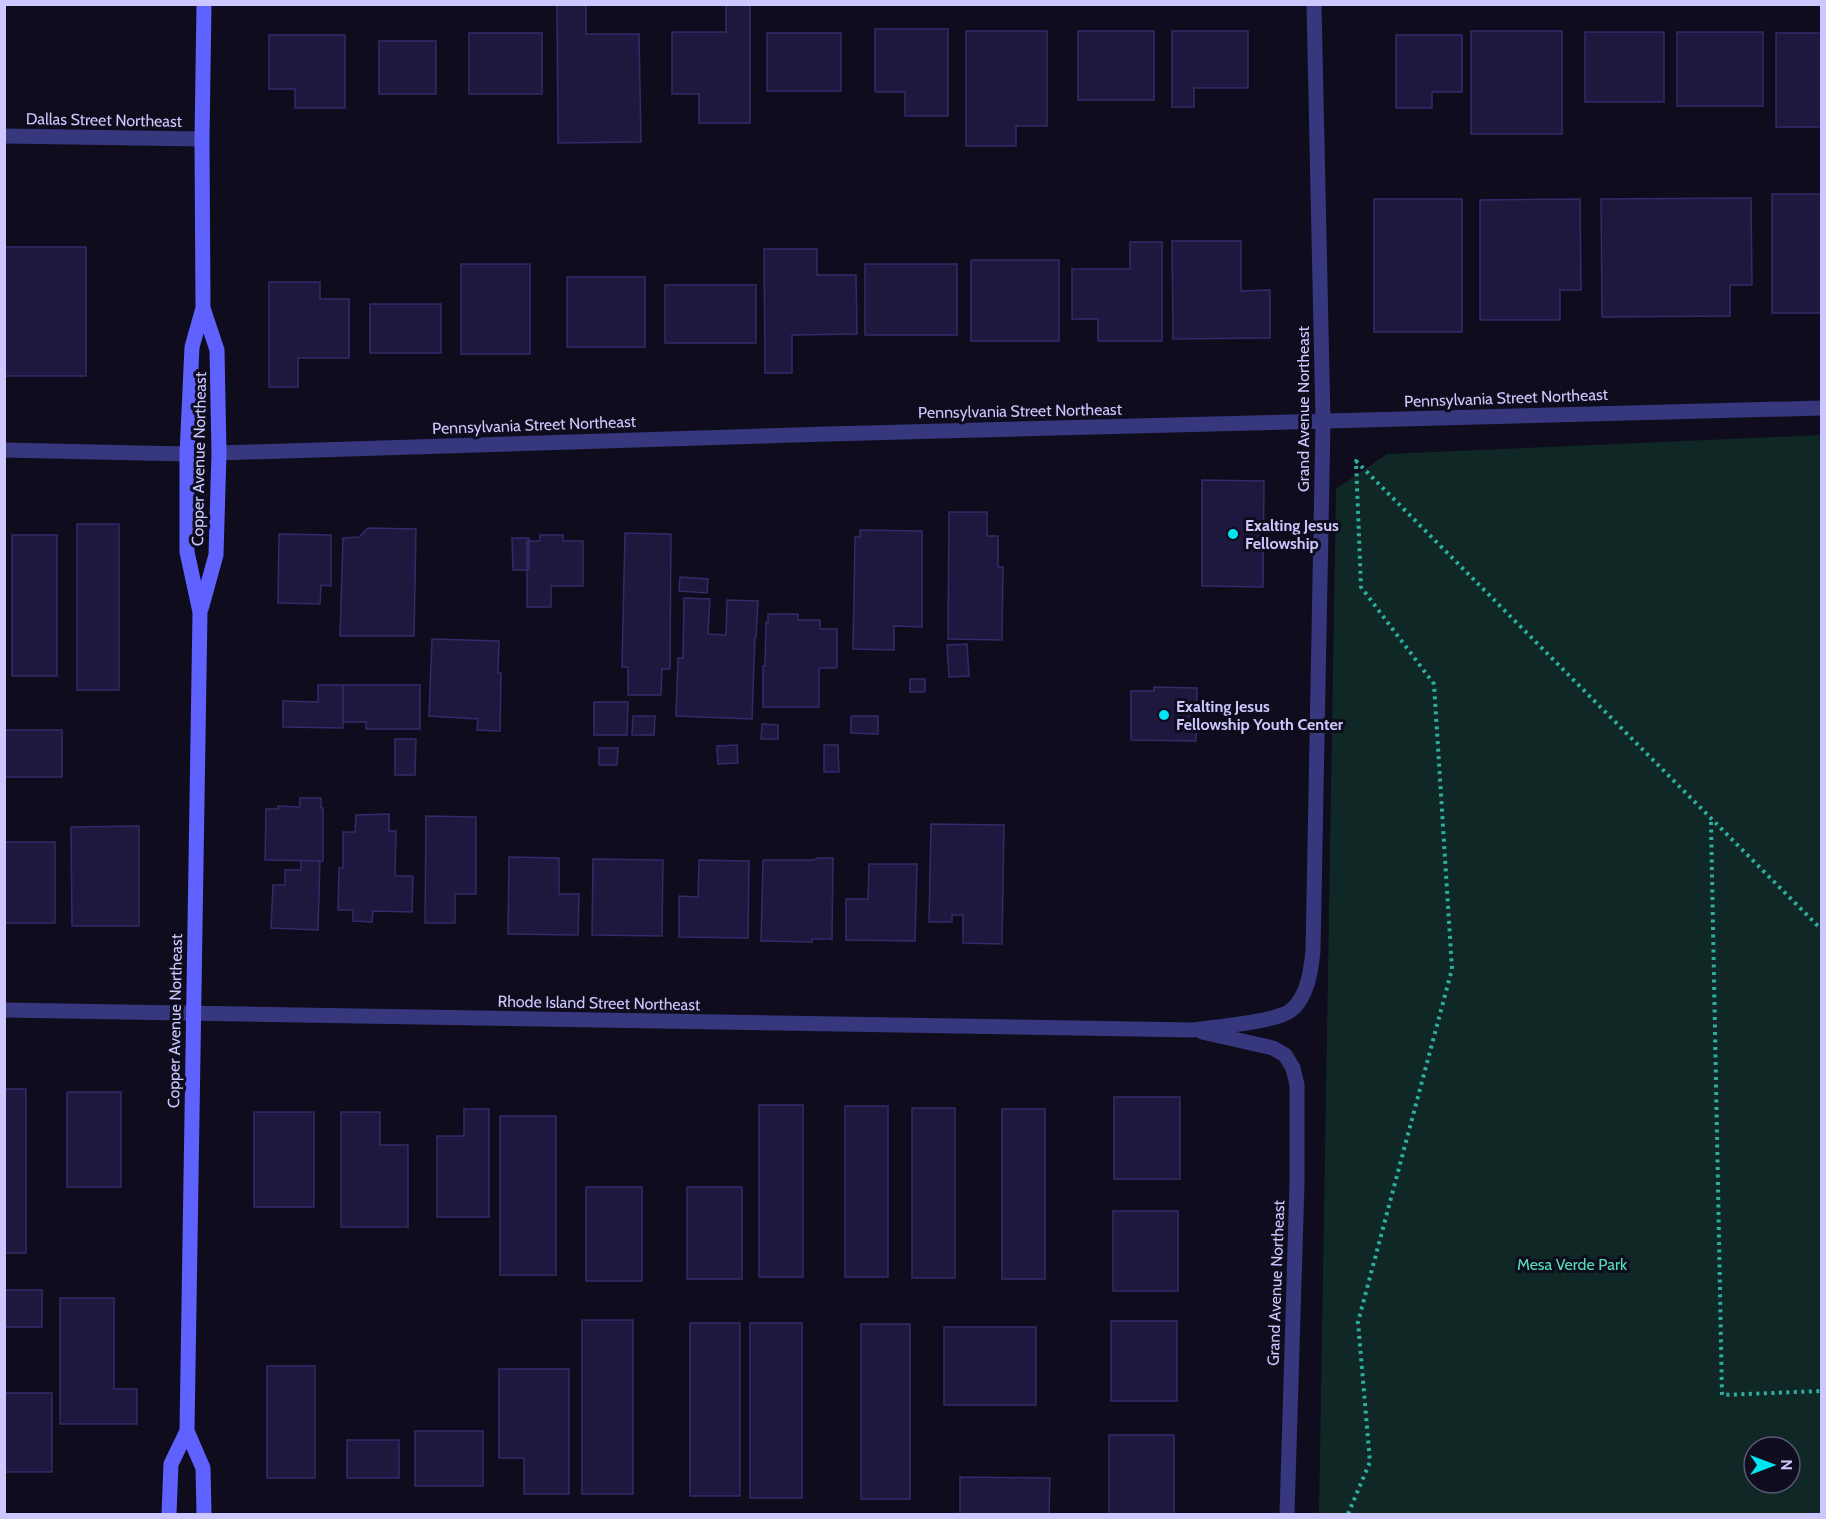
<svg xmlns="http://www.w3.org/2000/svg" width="1826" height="1519" viewBox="0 0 1826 1519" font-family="Cabin,sans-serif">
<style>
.green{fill:#0f2725;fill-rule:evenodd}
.building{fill:#1e183e;stroke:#342a6a;stroke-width:1.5}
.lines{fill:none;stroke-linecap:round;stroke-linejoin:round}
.path{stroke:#2daea1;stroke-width:4;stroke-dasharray:3 4.5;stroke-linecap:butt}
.street{stroke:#37377d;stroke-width:15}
.secondary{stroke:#6062ff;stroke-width:15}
.poi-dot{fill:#01e4f2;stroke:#0e0c1d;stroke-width:2}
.labels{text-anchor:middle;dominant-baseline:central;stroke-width:6;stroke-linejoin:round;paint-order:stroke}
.street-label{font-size:16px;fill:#ccc8ff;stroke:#0e0c1d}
.poi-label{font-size:16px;font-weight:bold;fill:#ccc8ff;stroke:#0e0c1d;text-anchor:start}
.park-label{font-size:16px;fill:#55deb6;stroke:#0e0c1d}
</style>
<rect width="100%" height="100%" fill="#0e0c1d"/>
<!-- green -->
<path class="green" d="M1821,435V1514H1319L1336,489L1387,454ZM1754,1447H1790V1483H1754Z"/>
<!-- building -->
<path class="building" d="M557,4H586V34H639L641,142L558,143Z
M726,4H750V123H699V94H672V32H726Z
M875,29H948V116H905V92H875Z
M966,31H1047V126H1016V146H966Z
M1078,31H1154V100H1078Z
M1172,31H1248V88H1194V107H1172Z
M1471,31H1562V134H1471Z
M1585,32H1664V102H1585Z
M1677,32H1763V106H1677Z
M469,33H542V94H469Z
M767,33H841V91H767Z
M1776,33H1822V127H1776Z
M269,35H345V108H295V89H269Z
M1396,35H1462V92H1432V108H1396Z
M379,41H436V94H379Z
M1772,194H1822V313H1772Z
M1751,198L1752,285H1730V316L1602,317L1601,199Z
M1374,199H1462V332H1374Z
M1580,199L1581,290H1560V320H1480V200Z
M1172,241H1241V291L1270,290V338L1173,339Z
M1130,242H1162V341H1098V319H1072V269H1130Z
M4,247H86V376H4Z
M764,249H817V275H856L857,334L792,335V373H765Z
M971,260H1059V341H971Z
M461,264H530V354H461Z
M865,264H957V335H865Z
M567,277H645V347H567Z
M269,282H320V299H349V358H298V387H269Z
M665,285H756V343H665Z
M370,304H441V353H370Z
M1202,480L1264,481L1263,587L1202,586Z
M949,512H987V536H998V567H1003L1002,640L948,639Z
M77,524H119V690H77Z
M368,528L416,529L414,636H340L343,538L359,537Z
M860,530L922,531V627L894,626V650L853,649L855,537H860Z
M625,533L671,534L670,669H662L661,695H628V667H622Z
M279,534L331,535V586L321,585L320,604L278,603Z
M12,535H57V676H12Z
M540,535H563V541H583V586H551V607H527V541H540Z
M512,538H529V570H513Z
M680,577L708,579L707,593L679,591Z
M684,598L710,599L708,634L726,635L727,600L758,601L756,637H755L752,719L676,716L678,658H683Z
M768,614H798V620H820V629H837V668H819V707H763V666H765L766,622H768Z
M432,639L499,641L498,673H501L500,731L477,730L478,719L429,716Z
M967,644L969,676L949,677L947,645Z
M910,679H925V692H910Z
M318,685H343V728L283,727V701L318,702Z
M343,685H420V729H366V722H343Z
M1154,687L1197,688L1196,741L1131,740V691H1154Z
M594,702H628L627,735H594Z
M633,716H655L654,735H632Z
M851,716H878V734L851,733Z
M762,724L778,725V739H761Z
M4,730H62V777H4Z
M395,739H416L415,775H395Z
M737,745L738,763L718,764L717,746Z
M824,745H838L839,772H824Z
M599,748H618L617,765H599Z
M300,798H321V808H323V861L265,860L266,809H278V806L300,807Z
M389,814V831H396L395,876H413L412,912L373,911L372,922L353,921V910H338L339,868H343V832H355L356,815Z
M426,816L476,817V894H455V923H425Z
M931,824L1004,825L1002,944L963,943V915H952V922H929Z
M139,826V926H72L71,827Z
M4,842H55V923H4Z
M509,857L559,858V894H579L578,935L508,934Z
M817,858H833L832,939H812V942L761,941L763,860H814Z
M593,859L663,860L662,936L592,935Z
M699,860L749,861L748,938L679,937V896L698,897Z
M301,861H320L318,930L271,928L273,885H285V870H301Z
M869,864H917L915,941L846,940V899H868Z
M4,1089H26V1253H4Z
M67,1092H121V1187H67Z
M1114,1097H1180V1179H1114Z
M759,1105H803V1277H759Z
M845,1106H888V1277H845Z
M912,1108H955V1278H912Z
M464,1109H489V1217H437V1136H464Z
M1002,1109H1045V1279H1002Z
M254,1112H314V1207H254Z
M341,1112H380V1145H408V1227H341Z
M500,1116H556V1275H500Z
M586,1187H642V1281H586Z
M687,1187H742V1279H687Z
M1113,1211H1178V1291H1113Z
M4,1290H42V1327H4Z
M60,1298H114V1389H137V1424H60Z
M582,1320H633V1494H582Z
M1111,1321H1177V1401H1111Z
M690,1323H740V1496H690Z
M750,1323H802V1498H750Z
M861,1324H910V1499H861Z
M944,1327H1036V1405H944Z
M267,1366H315V1478H267Z
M499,1369H569V1494H524V1458H499Z
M4,1393H52V1472H4Z
M415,1431H483V1486H415Z
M1109,1435H1174V1514H1109Z
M347,1440H399V1478H347Z
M960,1477L1050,1478L1049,1514H960Z"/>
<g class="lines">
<!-- path -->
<path class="path" d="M1711,822L1722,1395L1822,1391
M1348,1514L1370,1462L1358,1322L1452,969L1434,684L1361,587L1356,461L1822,930"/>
<!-- street -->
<path class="street" d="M4,136L202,139
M4,450L187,454
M219,453L828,434L1822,408
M4,1010L1193,1030C1214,1027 1275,1022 1290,1011C1307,999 1311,971 1313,951L1323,421L1314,4
M1202,1032L1273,1048L1285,1055L1293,1068L1297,1085V1183L1287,1514"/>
<!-- secondary -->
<path class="secondary" d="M201,609L216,555L219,453L217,350L203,308
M169,1514L171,1464L187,1431
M204,1514L203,1468L187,1431L200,612L187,552V454L192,347L203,308L202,139L204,4"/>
</g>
<!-- markers -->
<g class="poi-dot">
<circle cx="1233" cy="534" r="6"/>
<circle cx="1164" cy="715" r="6"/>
</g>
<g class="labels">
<!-- street labels -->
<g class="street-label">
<text transform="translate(104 120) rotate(1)">Dallas Street Northeast</text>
<text transform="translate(1506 398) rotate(-2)">Pennsylvania Street Northeast</text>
<text transform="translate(1303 409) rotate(-90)">Grand Avenue Northeast</text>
<text transform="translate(1020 411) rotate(-1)">Pennsylvania Street Northeast</text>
<text transform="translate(534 425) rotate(-2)">Pennsylvania Street Northeast</text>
<text transform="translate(199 459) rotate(-89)">Copper Avenue Northeast</text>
<text transform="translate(599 1003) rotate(1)">Rhode Island Street Northeast</text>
<text transform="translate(175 1021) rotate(-89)">Copper Avenue Northeast</text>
<text transform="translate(1276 1283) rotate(-88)">Grand Avenue Northeast</text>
</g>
<!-- poi labels -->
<g class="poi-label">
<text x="1245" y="525">Exalting Jesus<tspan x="1245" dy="18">Fellowship</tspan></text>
<text x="1176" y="706">Exalting Jesus<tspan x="1176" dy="18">Fellowship Youth Center</tspan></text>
</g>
<!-- park labels -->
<g class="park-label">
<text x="1572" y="1264">Mesa Verde Park</text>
</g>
</g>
<!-- border -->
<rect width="1826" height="1519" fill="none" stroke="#ccc8ff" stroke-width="12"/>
<!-- north arrow -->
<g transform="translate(1772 1465) rotate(90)"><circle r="28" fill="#0e0c1d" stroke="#5a5777" stroke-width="1.5"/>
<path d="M0-4.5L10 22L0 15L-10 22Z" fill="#01e4f2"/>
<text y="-9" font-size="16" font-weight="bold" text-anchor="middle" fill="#ccc8ff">N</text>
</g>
</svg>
